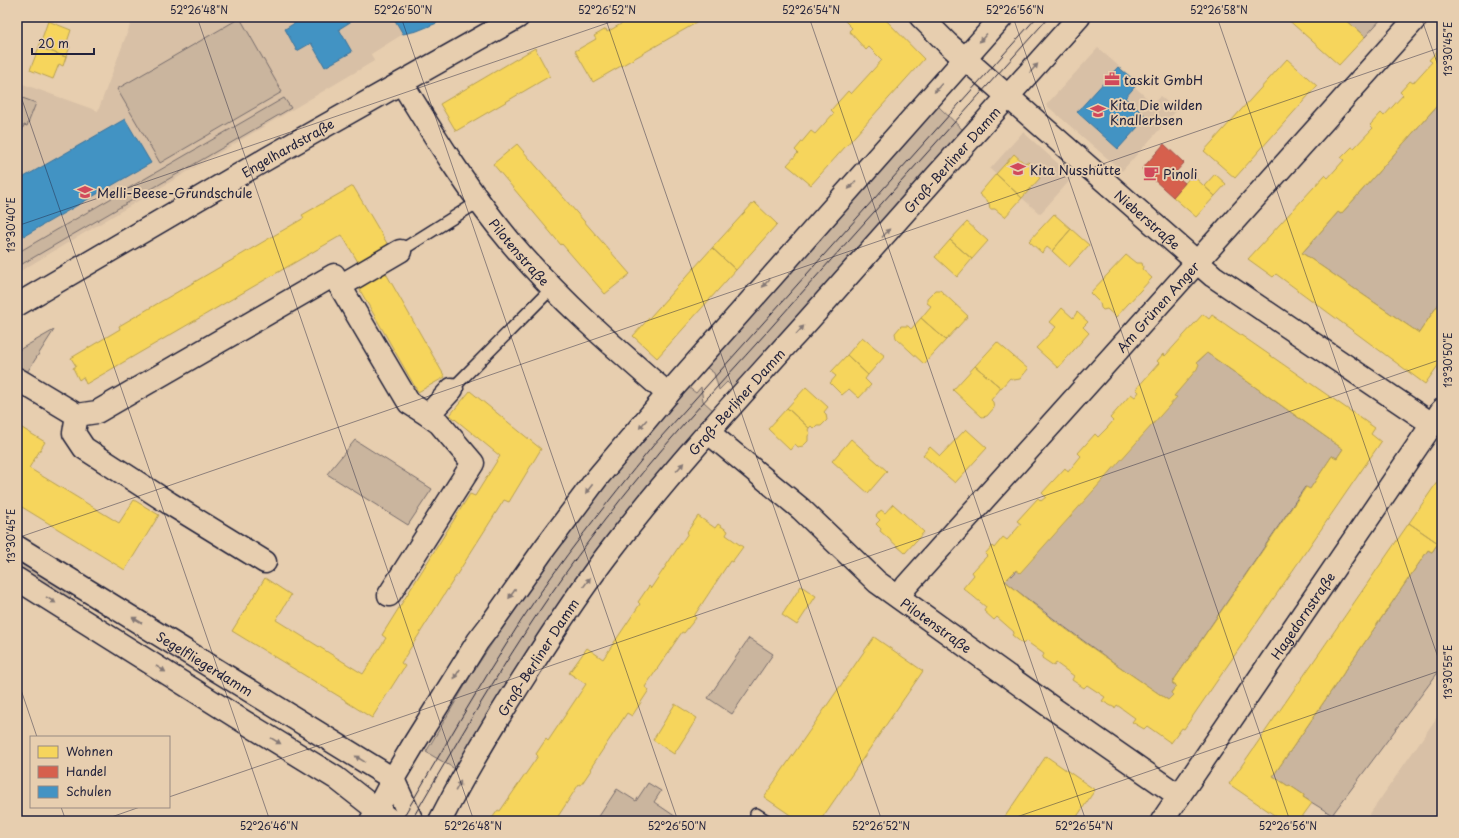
<svg xmlns="http://www.w3.org/2000/svg" width="1459" height="838" viewBox="0 0 1459 838" font-family="'Playpen Sans',sans-serif">
<style>
.built{fill:#d8c0a6}
.green{fill:#cab59e;stroke:#766c6c}
.homes{fill:#f6d55c;stroke:#b69f52;fill-rule:evenodd}
.shops{fill:#d6604d;stroke:#a04d48}
.schools{fill:#4393c3;stroke:#39719a}
.lines{fill:none;stroke-linecap:round;stroke-linejoin:round}
.service-casing{stroke:#22223b;stroke-width:14}
.minor-casing{stroke:#22223b;stroke-width:25}
.secondary-casing{stroke:#22223b;stroke-width:25}
.service{stroke:#e7ceaf;stroke-width:11}
.minor{stroke:#e7ceaf;stroke-width:22}
.secondary{stroke:#e7ceaf;stroke-width:22}
.tram{stroke:#22223b;stroke-width:1}
.oneway{fill:#847875}
.ticks{fill:none;stroke:#22223b;stroke-width:1;stroke-opacity:0.45}
.labels{text-anchor:middle;dominant-baseline:central;stroke-width:4;stroke-linejoin:round;paint-order:stroke}
.poi-label{font-size:13px;fill:#22223b;stroke:#e7ceaf;text-anchor:start}
.street-label{font-size:13px;fill:#22223b;stroke:#e7ceaf}
.neatline{fill:none;stroke:#22223b;stroke-width:1.5}
.ticks-label{font-size:10px;text-anchor:middle;fill:#22223b}
</style>
<rect width="100%" height="100%" fill="#e7ceaf"/>
<filter id="ink" filterUnits="userSpaceOnUse"><feTurbulence type="fractalNoise" baseFrequency=".025" numOctaves="2"/><feDisplacementMap in="SourceGraphic" scale="8" xChannelSelector="R" yChannelSelector="G"/><feConvolveMatrix kernelMatrix="1 2 1 2 8 2 1 2 1" color-interpolation-filters="sRGB"/></filter>
<g filter="url(#ink)">
<!-- built -->
<path class="built" d="M133,17H436L435,18L437,23L417,31L403,34L371,54L374,61L17,273V82L98,111Z
M1098,48L1138,83L1135,87L1153,104L1160,96L1177,110L1122,171L1046,105Z
M1023,132L1073,177L1040,214L990,169Z
M1442,710V821H1365Z"/>
<!-- green -->
<path class="green" d="M1343,17H1383L1365,37Z
M240,18L282,92L160,163L117,89Z
M17,96L36,103L27,126L24,125L17,143Z
M284,98L291,108L17,267V253Z
M1442,100V299L1419,333L1302,253L1338,212L1341,214Z
M938,106L965,132L735,389L727,382L719,390L714,373L706,367Z
M54,330L17,388V351Z
M1207,353L1343,449L1337,458L1332,456L1310,489L1305,487L1172,683L1176,686L1171,693L1173,695L1168,700C1112,662 1057,623 1005,581L1010,575L1012,576L1176,397L1174,396L1197,362Z
M688,387L696,393L701,387L703,401L715,412L457,770L426,752L473,672L528,589L607,482Z
M355,440L432,489L408,525L327,474Z
M1442,537V667L1332,815L1303,797L1304,795L1289,785L1288,786L1273,776L1428,550L1432,552Z
M17,554L75,590L68,601L17,568Z
M749,638L773,654L732,714L708,698Z
M648,783L661,791L654,802L682,821H596L617,789L636,801Z"/>
<!-- homes -->
<path class="homes" d="M633,17H693L696,23L593,82L575,51L596,39L594,36L606,29L607,32Z
M841,17H883L924,59L811,185L787,165L798,153L795,150L811,131L815,134L834,113L831,110L848,91L851,94L882,60L869,47L866,50L849,31L852,28Z
M1285,17H1343L1365,37L1339,65Z
M48,21L71,30L66,45L70,47L66,57L39,47Z
M39,47L66,57L63,66L59,64L53,79L30,70Z
M535,48L550,76L456,131L440,104Z
M1440,48L1442,50V100L1341,214L1338,212L1302,253L1419,333L1442,299V360L1425,384L1276,274L1273,277L1248,259L1325,175L1328,178L1344,160L1341,158L1352,147L1354,148L1373,128L1370,125L1381,113L1384,116L1403,95L1400,92L1410,81L1413,83L1432,62L1429,60Z
M1287,59L1317,86L1235,178L1204,151Z
M517,144L630,274L605,294L562,244L561,245L493,164Z
M1014,154L1024,163L1027,162L1030,163L1031,166L1030,169L1040,178L1022,198L996,174Z
M996,174L1022,198L1005,217L995,209H990L989,203L979,194Z
M1215,174L1226,184L1215,196L1204,186Z
M1192,175L1215,196L1196,217L1173,197Z
M353,186L388,245L358,262L342,235L86,384L83,377L79,380L73,368L76,366L71,358L120,329L119,326L143,312L304,218L302,215Z
M754,202L777,224L736,270L712,248Z
M1054,214L1071,229L1052,251L1047,247L1042,253L1029,241Z
M967,222L988,241L972,259L950,240Z
M1071,229L1089,245L1069,267L1052,251Z
M950,240L972,259L957,277L935,257Z
M712,248L736,270L657,358L633,336Z
M1126,255L1136,263H1142L1143,267L1142,269L1152,278L1116,317L1107,309L1103,310L1101,308L1100,303L1090,293Z
M384,270L445,377L418,392L357,285Z
M935,290H940L968,316L946,340L921,318L931,306L927,303V298Z
M1062,308L1073,318L1077,312L1088,322L1083,327L1089,333L1058,368L1036,348L1056,327L1050,322Z
M1203,314L1209,319L1212,315L1375,428L1371,434L1381,442L1184,729L1182,728L1171,743L1147,726L1144,729L1132,722L1135,718L1117,705L1115,708L1102,701L1105,697L1087,685L1084,688L1072,680L1074,676L1056,663L1054,666L1042,658L1044,654L1026,641L1023,644L1012,635L1014,632L997,617L994,620L984,611L986,607L963,588L974,575L972,572L987,556L985,554L992,546L994,548L1003,537L1007,540L1021,524L1017,521L1038,498L1041,501L1046,497L1042,493L1065,468L1068,472L1081,456L1078,453L1095,434L1098,437L1107,428L1113,421L1110,418L1131,394L1135,397L1139,392L1136,389L1159,363L1157,361L1163,354L1165,356ZM1207,353L1343,449L1337,458L1332,456L1310,489L1306,487L1172,683L1176,686L1171,693L1173,695L1168,700L1085,643L1044,613L1005,581L1016,570L1020,573L1177,397L1174,396L1197,369L1199,364L1197,362Z
M921,318L946,340L924,364L896,338L895,333L901,326H908L911,329Z
M862,337L885,356L868,375L847,355Z
M997,342L1028,369L1020,379L1014,380L1010,378L1001,388L975,366Z
M847,355L868,375L865,379L871,385L859,398L849,389L842,395L830,383L836,376L831,372Z
M975,366L1001,388L991,400L993,402L994,408L987,416L982,417L953,390Z
M806,387L828,407L824,412L826,414L827,420L821,426H817L814,429L811,426L809,428L787,408Z
M470,391L541,449L509,502L504,500L401,663L405,666L372,718L345,701V700L232,631L265,578L291,595L276,620L363,674L386,638L382,635L470,494L475,496L500,456L450,415Z
M787,408L809,428L808,430L810,433L808,436V441L803,446L798,447L795,444L790,450L768,429Z
M17,425L45,442L29,468L119,523L134,500L159,515L125,570L17,504Z
M966,429L987,448L955,483L923,455L930,447L940,456Z
M851,439L887,471L868,493L832,461Z
M1442,475V537L1438,543L1409,523Z
M893,504L924,532L905,553L880,531L881,529L876,524L880,520L876,516L881,510L885,513Z
M698,516L715,528L718,524L728,531L726,535L743,547L732,562L730,561L694,616L696,618L684,633L682,632L645,687L649,690L632,716L627,713L590,769L591,770L581,785L579,784L555,821H490L498,810L500,811L538,756L536,754L546,739L548,741L586,684L569,673L587,648L603,659L640,604L638,602L649,586L651,588L688,533L687,532Z
M1409,523L1438,543L1432,552L1428,550L1273,776L1288,786L1289,785L1304,795L1303,797L1312,803L1299,821H1283L1229,784Z
M801,586L816,596L797,625L782,615Z
M874,637L923,671L820,821H799L764,797Z
M675,704L697,718L674,754L653,740Z
M1046,756L1095,790L1074,821H1002Z"/>
<!-- shops -->
<path class="shops" d="M1164,144L1184,163L1174,174L1185,183L1173,197L1142,169Z"/>
<!-- schools -->
<path class="schools" d="M296,17H354L355,19L339,29L352,52L325,67L311,43L297,51L285,29L298,21Z
M393,17H436L435,18L437,23L417,31L403,34Z
M1118,67L1138,83L1125,98L1147,117L1118,149L1077,112Z
M125,119L151,163L24,236L17,224V181Z"/>
<g class="lines">
<!-- service casing -->
<g class="service-casing">
<path id="service" d="M400,251L478,202
M452,389L552,288
M756,814L767,821"/>
</g>
<!-- minor casing -->
<g class="minor-casing">
<g id="minor">
<path id="s1" d="M921,17L948,44L1213,276L1432,424"/>
<path id="s2" d="M402,83C436,139 471,195 513,245C560,300 614,347 668,394"/>
<path d="M340,286L409,403L428,415"/>
<path id="s3" d="M17,305L268,158L518,17"/>
<path d="M17,379L77,415L97,412L334,275L340,286L400,251"/>
<path d="M77,415L74,433L84,448L169,503L265,562"/>
<path id="s4" d="M709,433L801,509L877,582L1051,707L1179,796"/>
<path d="M389,595L473,463L439,423L428,415L452,389"/>
<path id="s5" d="M899,597L907,585L1417,17"/>
<path id="s6" d="M1162,821L1442,410"/>
</g>
</g>
<!-- secondary casing -->
<g class="secondary-casing">
<g id="secondary">
<path id="s7" d="M17,547L393,779"/>
<path d="M17,579L243,721L336,778L391,821"/>
<path d="M393,779L412,821"/>
<path d="M371,821L393,779L415,742L478,641L491,624L544,549L597,478L668,394L1002,17"/>
<path id="s8" d="M440,821C466,770 495,722 526,674C554,630 582,587 614,546C674,468 741,395 807,322C897,220 988,118 1079,17"/>
</g>
</g>
<!-- service -->
<use href="#service" class="service"/>
<!-- minor -->
<use href="#minor" class="minor"/>
<!-- secondary -->
<use href="#secondary" class="secondary"/>
<!-- tram -->
<path class="tram" d="M401,821C440,754 479,686 521,621C561,560 606,504 652,447L1037,17
M411,821C471,718 531,615 604,521C654,455 711,394 766,333C860,227 955,122 1049,17"/>
</g>
<!-- one-way arrows -->
<defs><path id="oneway-solid" d="M-6-.8H1V-3.2L6.5 0L1 3.2V.8H-6Z"/></defs>
<g class="oneway">
<use href="#oneway-solid" transform="translate(983 38) rotate(132)"/>
<use href="#oneway-solid" transform="translate(1034 68) rotate(-48)"/>
<use href="#oneway-solid" transform="translate(938 88) rotate(131)"/>
<use href="#oneway-solid" transform="translate(852 185) rotate(131)"/>
<use href="#oneway-solid" transform="translate(886 233) rotate(-48)"/>
<use href="#oneway-solid" transform="translate(766 283) rotate(131)"/>
<use href="#oneway-solid" transform="translate(800 330) rotate(-48)"/>
<use href="#oneway-solid" transform="translate(643 424) rotate(130)"/>
<use href="#oneway-solid" transform="translate(680 467) rotate(-49)"/>
<use href="#oneway-solid" transform="translate(589 489) rotate(127)"/>
<use href="#oneway-solid" transform="translate(587 582) rotate(-54)"/>
<use href="#oneway-solid" transform="translate(512 594) rotate(125)"/>
<use href="#oneway-solid" transform="translate(51 600) rotate(32)"/>
<use href="#oneway-solid" transform="translate(137 620) rotate(-149)"/>
<use href="#oneway-solid" transform="translate(161 669) rotate(32)"/>
<use href="#oneway-solid" transform="translate(457 674) rotate(122)"/>
<use href="#oneway-solid" transform="translate(276 741) rotate(31)"/>
<use href="#oneway-solid" transform="translate(360 759) rotate(-148)"/>
<use href="#oneway-solid" transform="translate(458 786) rotate(-62)"/>
</g>
</g>
<!-- ticks -->
<path class="ticks" d="M197,17L474,821M401,17L678,821M605,17L882,821M809,17L1086,821M1013,17L1290,821M1217,17L1442,669M1421,17L1442,77M17,85L270,821M17,226L625,17M17,538L1442,47M17,678L37,737M169,797L1442,359M61,807L66,821M100,821L140,807M1005,821L1442,670"/>
<!-- icons -->
<defs>
<g id="office-bare" transform="scale(1.2)"><path d="M-6-3h4V-5.5h4V-3h4V5H-6ZM-1-4.5V-3h2v-1.5ZM-6 0V1H6V0Z" fill="#d1495b" stroke="#e7ceaf" stroke-width="2.5" paint-order="stroke"/></g>
<g id="school-bare" transform="scale(1.2)"><path d="M0-5L7-2L0 1L-7-2ZM-4 1L0 2.5L4 1V4Q0 6-4 4Z" fill="#d1495b" stroke="#e7ceaf" stroke-width="2.5" paint-order="stroke"/></g>
<g id="cafe-bare" transform="scale(1.2)"><path d="M-5.5-4.5H6V0H3Q3 3.5 0 3.5H-2.5Q-5.5 3.5-5.5 0ZM3-3.2v2h1.7v-2ZM-6 4.5H4V6H-6Z" fill="#d1495b" stroke="#e7ceaf" stroke-width="2.5" paint-order="stroke"/></g>
</defs>
<g fill-rule="evenodd">
<use href="#office-bare" x="1112" y="79"/>
<use href="#school-bare" x="1098" y="111"/>
<use href="#school-bare" x="1018" y="169"/>
<use href="#cafe-bare" x="1151" y="173"/>
<use href="#school-bare" x="85" y="192"/>
</g>
<g class="labels">
<!-- poi labels -->
<g class="poi-label">
<text x="1124" y="79">taskit GmbH</text>
<text x="1110" y="104">Kita Die wilden<tspan x="1110" dy="15">Knallerbsen</tspan></text>
<text x="1030" y="169">Kita Nusshütte</text>
<text x="1163" y="173">Pinoli</text>
<text x="97" y="192">Melli-Beese-Grundschule</text>
</g>
<!-- street labels -->
<g class="street-label">
<text stroke="none"><textPath href="#s3" startOffset="313">Engelhardstraße</textPath></text>
<text stroke="none"><textPath href="#s8" startOffset="839">Groß-Berliner Damm</textPath></text>
<text stroke="none"><textPath href="#s1" startOffset="304">Nieberstraße</textPath></text>
<text stroke="none"><textPath href="#s2" startOffset="206">Pilotenstraße</textPath></text>
<text stroke="none"><textPath href="#s5" startOffset="389">Am Grünen Anger</textPath></text>
<text stroke="none"><textPath href="#s8" startOffset="515">Groß-Berliner Damm</textPath></text>
<text stroke="none"><textPath href="#s6" startOffset="249">Hagedornstraße</textPath></text>
<text stroke="none"><textPath href="#s4" startOffset="298">Pilotenstraße</textPath></text>
<text stroke="none"><textPath href="#s8" startOffset="191">Groß-Berliner Damm</textPath></text>
<text stroke="none"><textPath href="#s7" startOffset="221">Segelfliegerdamm</textPath></text>
</g>
</g>
<!-- margin -->
<rect width="1459" height="838" fill="none" stroke="#e7ceaf" stroke-width="44"/>
<!-- legend -->
<rect x="30" y="736" width="140" height="72" fill="#e7ceaf" stroke="#988981"/>
<rect x="38" y="746" width="20" height="12" fill="#f6d55c" stroke="#988981"/>
<text x="66" y="756" font-size="12" fill="#22223b">Wohnen</text>
<rect x="38" y="766" width="20" height="12" fill="#d6604d" stroke="#988981"/>
<text x="66" y="776" font-size="12" fill="#22223b">Handel</text>
<rect x="38" y="786" width="20" height="12" fill="#4393c3" stroke="#988981"/>
<text x="66" y="796" font-size="12" fill="#22223b">Schulen</text>
<!-- scale -->
<path d="M32 48v6h62v-6" fill="none" stroke="#22223b" stroke-width="2"/>
<text x="38" y="48" font-size="12" fill="#22223b" stroke="#e7ceaf" stroke-width="3" paint-order="stroke">20 m</text>
<rect x="22" y="22" width="1415" height="794" class="neatline"/>
<g class="ticks-label">
<text x="199" y="14">52°26'48"N</text>
<text x="403" y="14">52°26'50"N</text>
<text x="607" y="14">52°26'52"N</text>
<text x="811" y="14">52°26'54"N</text>
<text x="1015" y="14">52°26'56"N</text>
<text x="1219" y="14">52°26'58"N</text>
<text transform="translate(1448 49) rotate(-90)" y="4">13°30'45"E</text>
<text transform="translate(11 225) rotate(-90)" y="4">13°30'40"E</text>
<text transform="translate(1448 360) rotate(-90)" y="4">13°30'50"E</text>
<text transform="translate(11 536) rotate(-90)" y="4">13°30'45"E</text>
<text transform="translate(1448 672) rotate(-90)" y="4">13°30'55"E</text>
<text x="269" y="830">52°26'46"N</text>
<text x="473" y="830">52°26'48"N</text>
<text x="677" y="830">52°26'50"N</text>
<text x="881" y="830">52°26'52"N</text>
<text x="1084" y="830">52°26'54"N</text>
<text x="1288" y="830">52°26'56"N</text>
</g>
</svg>
